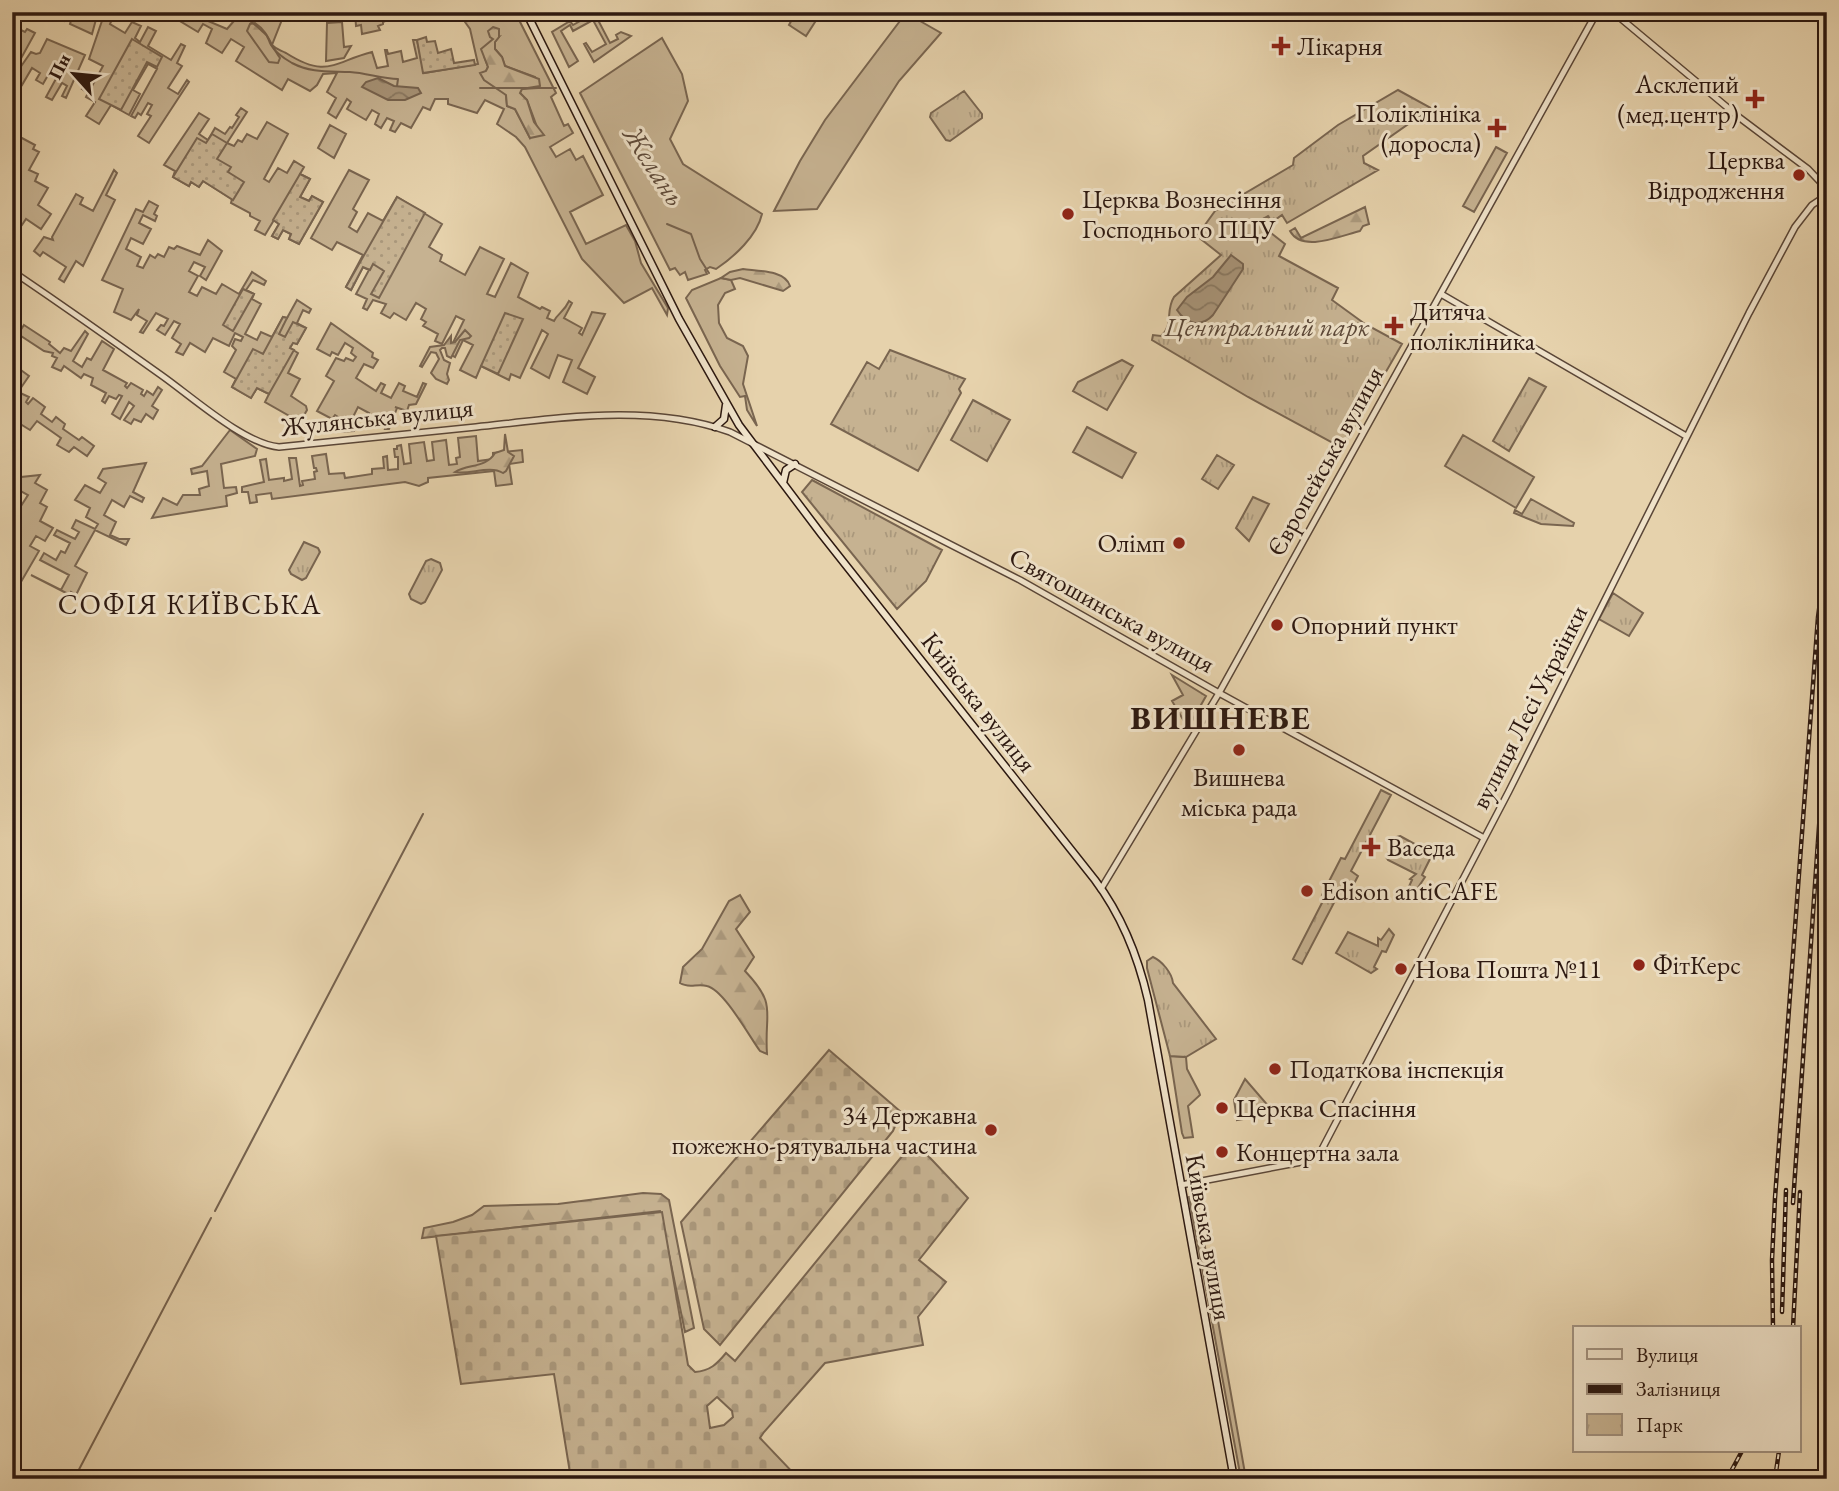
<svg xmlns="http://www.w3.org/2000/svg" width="1839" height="1491" viewBox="0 0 1839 1491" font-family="'EB Garamond',serif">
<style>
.grass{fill:#c6b291;stroke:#796550;stroke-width:2;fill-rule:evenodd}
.forest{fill:url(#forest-firs);stroke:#796550;stroke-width:2}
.cemetery{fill:url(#cemetery-stones);stroke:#796550;stroke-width:2;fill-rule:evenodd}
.park{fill:url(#park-tufts);stroke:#796550;stroke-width:2}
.garden{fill:url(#garden-dots);stroke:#796550;stroke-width:2}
.water{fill:url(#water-waves);stroke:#76624e;stroke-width:2}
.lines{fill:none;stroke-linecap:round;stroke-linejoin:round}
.stream{stroke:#76624e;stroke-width:2}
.tertiary-casing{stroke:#5a4637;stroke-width:8}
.secondary-casing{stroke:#2c1810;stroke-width:9}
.tertiary{stroke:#efe2c9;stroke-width:5}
.secondary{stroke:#efe2c9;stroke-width:6}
.rail-casing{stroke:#2c1810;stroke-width:4.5}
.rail{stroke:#efe2c9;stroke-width:2;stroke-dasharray:5;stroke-linecap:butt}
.poi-dot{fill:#8f2418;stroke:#efe2c9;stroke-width:2.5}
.labels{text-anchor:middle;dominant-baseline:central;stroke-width:6;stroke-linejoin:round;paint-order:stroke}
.poi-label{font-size:26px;fill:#2c1810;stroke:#efe2c9;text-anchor:start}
.park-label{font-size:26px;font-style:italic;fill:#5a4637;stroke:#efe2c9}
.street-label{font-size:26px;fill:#2c1810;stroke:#efe2c9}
.water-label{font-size:28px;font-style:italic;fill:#5d4939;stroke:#efe2c9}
.neighbourhood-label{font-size:28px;letter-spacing:2px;fill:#2c1810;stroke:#efe2c9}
.district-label{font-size:33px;font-weight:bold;letter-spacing:2px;fill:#2c1810;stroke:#efe2c9}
</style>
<defs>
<pattern id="forest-firs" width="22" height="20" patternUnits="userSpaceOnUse" patternTransform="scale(1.75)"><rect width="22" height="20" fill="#c6b291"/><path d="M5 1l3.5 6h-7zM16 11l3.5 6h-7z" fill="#aa987c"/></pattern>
<pattern id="cemetery-stones" width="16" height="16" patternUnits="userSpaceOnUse" patternTransform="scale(1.75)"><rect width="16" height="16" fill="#c6b291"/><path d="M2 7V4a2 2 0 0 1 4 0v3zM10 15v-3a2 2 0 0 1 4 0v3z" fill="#aa987c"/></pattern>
<pattern id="park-tufts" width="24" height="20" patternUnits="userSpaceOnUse" patternTransform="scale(1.75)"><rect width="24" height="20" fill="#c6b291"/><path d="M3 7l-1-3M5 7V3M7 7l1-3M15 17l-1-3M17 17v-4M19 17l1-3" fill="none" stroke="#aa987c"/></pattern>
<pattern id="garden-dots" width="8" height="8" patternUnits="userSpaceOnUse" patternTransform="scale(1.75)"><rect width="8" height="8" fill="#c6b291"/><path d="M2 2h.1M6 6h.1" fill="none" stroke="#aa987c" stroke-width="1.8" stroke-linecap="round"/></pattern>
<pattern id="water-waves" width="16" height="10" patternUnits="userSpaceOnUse" patternTransform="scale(1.75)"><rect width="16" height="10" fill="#a79377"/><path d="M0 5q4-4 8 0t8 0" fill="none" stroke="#887760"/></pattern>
</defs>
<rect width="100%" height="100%" fill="#e6d2ac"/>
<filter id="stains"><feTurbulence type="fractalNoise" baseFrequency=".00286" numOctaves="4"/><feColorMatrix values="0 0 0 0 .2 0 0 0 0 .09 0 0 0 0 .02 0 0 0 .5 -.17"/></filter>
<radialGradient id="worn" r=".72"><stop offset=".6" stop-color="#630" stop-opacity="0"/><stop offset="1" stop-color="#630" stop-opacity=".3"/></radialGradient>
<!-- grass -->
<path class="grass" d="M55,12H98L92,34L70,24L72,17L67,15L64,21L54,16Z
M105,12H115L110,24L125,33L132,22L141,26L135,38L140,42L148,27L156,31L148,46L171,60L181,44L185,46L177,63L182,66L168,88L178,94L187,80L189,82L149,143L138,136L151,116L147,114L152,105L148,103L141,115L138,113L135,118L131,116L157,69L148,64L133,90L140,94L129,115L111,105L99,124L86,116L95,102L86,97L88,93L82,89L85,85L91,88L103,66L89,59Z
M178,12H192L196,16L227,29L240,14L239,12H263L270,16L273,12H285L272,45C277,50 280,50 286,53C327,79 333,62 372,52L377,68L388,66L385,50H387L388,54L401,51L403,62L417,58L413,40H417L424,73L478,64L470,29L465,22L482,15L485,20L516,14L556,93L551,97L564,126L568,124L573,133L550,147L556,157L570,149L576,160L583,156L603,195L570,212L586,244L626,225L635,241L641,263L668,308L667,315L652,288L624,303L582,259L525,147L516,137L497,124L504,109L485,100L477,113L448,104V99H435L430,110L423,107L411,128L401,123L395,132L390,130L394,121L387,118L381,128L375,124L379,114L372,110L366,120L347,109L351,102L347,99L336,118L328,113L336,98L327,92L337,73L323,74L317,85L310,91L288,79L282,90L236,61L244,47L231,39L222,53L206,43L212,29L203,24L198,32L175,18ZM499,37L495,42V49L502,57L505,66L535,77L537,88L521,89L520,93L527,100L537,127L530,138L515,109L507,106L506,95L486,71L488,67L484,56L494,39Z
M355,12H414L403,17L401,14L383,22V24L378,26L380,30L362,34L361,25L356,26Z
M906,13L941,33L899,81L817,209L774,211L800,161L825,120Z
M591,15L597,18L610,43L618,39L616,35L621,32L631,36L594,62L584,44L586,43L592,52L606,44L593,20L573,31L570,25L561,31L578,61L569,67L552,32L570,21L573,25Z
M342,22L344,47L351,46L344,58L326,61L327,23Z
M27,29L35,33L19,62L22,65L31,52L36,54L40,53L47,39L85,55L66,98L62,96L67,86L62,83L52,100L46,97L58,75L51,70L43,84L36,80L40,73L32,68L22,85L12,79V46L21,30L25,32Z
M662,38L682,74L688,101L670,139L683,164L762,214C757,236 734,257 716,269L710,267L705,270L707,274L688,280L685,272L680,275L675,268L670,270L580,93Z
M241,108L247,112L227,143L234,146L238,140L242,142L247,134L257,139L267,122L288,134L264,179L269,182L278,168L287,173L294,161L304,167L300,174L310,179L300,197L309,201L312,196L323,202L299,244L289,239L291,234L283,230L278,239L272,236L279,224L274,220L265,235L255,230L260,221L250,216V213L231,203L232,199L203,181L199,187L191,182L189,186L173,177L175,171L164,165L199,113L209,119L199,134L208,140L215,128L225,134L230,127L232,128L239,117L236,115Z
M330,125L346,134L334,158L318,148Z
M20,137L35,145L33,149L39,152L29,170L38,174L35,181L48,188L38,205L51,214L41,229L26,219L22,225L12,219V152Z
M1496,147L1507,153L1474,212L1463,206Z
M114,170L117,173L106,195L115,200L83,266L76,261L64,282L59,279L66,267L43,252L40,256L34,251L44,237L53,240L52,237L76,194L83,198L80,204L93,211Z
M349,170L369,180L353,209L357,212L349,227L357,232L368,213L383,221L397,197L442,224L429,247L442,255L440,261L465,275L480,247L504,259L487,294L495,297L511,263L528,273L518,297L540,309L542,307L550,311L547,318L554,321C558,313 564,312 569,301L572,303L564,318L582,328L579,333L582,335L592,312L605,314L578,368L595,377L587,394L563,382L572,360L558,355L549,378L531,368L548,334L542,330L520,378L511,374L509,380L481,366L476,378L460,370L473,345L463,340L455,357L448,353L464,320L456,316L442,344L435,341L438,334L423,326L426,322L421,319L426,309L416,303L406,320L394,313L390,318L381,313L386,304L373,300L367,310L363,308L367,299L356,294L369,270L363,267L351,290L346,287L363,255L337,242L332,250L311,238Z
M149,201L158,206L154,214L157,216L155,221L143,215L139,223L151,229L143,244L131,238L126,249L141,257L137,266L143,268L150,255L155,258L158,254L164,257L169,247L174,249L177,246L200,255L208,240L222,251L206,280L200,276L205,267L194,262L189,271L198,276L189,292L197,296L202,287L216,294L222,284L239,294L252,272L266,281L264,285L253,280L246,290L254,294L252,299L261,304L245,334L257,340L261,332L272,337L283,317L287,318L297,300L311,309L309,313L303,310L297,323L306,328L297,344L293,342L290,348L298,353L288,373L300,379L291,396L306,406L307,410L300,422L265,402L269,394L257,388L251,398L232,387L236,379L224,372L236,350L232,346L235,339L241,341L243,337L235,333L229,346L213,338L205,352L190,343L183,355L176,352L181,344L172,338L180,324L174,321L165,335L157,330L161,325L164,326L168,319L156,313L143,333L140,332L147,321L137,315L139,309L131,320L114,312L123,289L102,280L136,209L143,212Z
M721,278L731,280L735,289L725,293L718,305L719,323L727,338L743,346L748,356L743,384L757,426L747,410L745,396L740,397L720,366L686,298L692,290Z
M331,323L373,353L372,357L378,360L373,368L364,364L356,378L376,391L381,383L385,385L381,393L391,398L399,383L405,386L403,391L417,397L423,383L426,384L416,404L409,405L407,411L395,407L397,408L389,429H385L388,421L377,416L375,419L368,415L369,413L358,407L353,417L357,424L354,431L337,432L343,420L335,415L332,419L317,411L334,381L326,376L336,358L344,361L346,358L353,361L356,357L351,353L353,348L345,343L338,355L332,352L330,356L317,349Z
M24,325L50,342L49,344L60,353L64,348L71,351L85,331L88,334L73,361L82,367L87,358L91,360L102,341L114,349L103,370L127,383L125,386L127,388L131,383L143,390L141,394L144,396L147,391L153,395L158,387L162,390L152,406L158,410L153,419L146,414L141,422L134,419L131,424L124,420L134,406L129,402L120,419L112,414L122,396L119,395L116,399L109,396L105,403L102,401L106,393L91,385L93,378L84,374L81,378L64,366L61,371L52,367L57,358L52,356L53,353L44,351L18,334Z
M14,365L29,376L18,392L29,397L26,402L28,404L33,398L45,407L41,414L52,422L56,417L65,424L63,429L79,440L82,437L94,446L87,456L74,447L69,452L57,445L61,438L37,421L30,430L17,422L15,424L12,422Z
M1087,427L1136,453L1122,478L1073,452Z
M230,430L257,449L255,456L221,464L224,488L236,487L237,493L226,496L227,506L152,518L163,498L177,505L183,495H200L199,489L209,486L207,471L192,474L191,469L202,466Z
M1463,435L1534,477L1516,508L1445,466Z
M476,436L478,461L493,459V453L522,450L523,462L509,464L512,484L496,486L494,471L428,478V482L419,486L405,482L272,499L271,493L256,495L257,502L250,503L248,492H242V487L264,482L260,460L266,459L269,480L284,478V481L292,479L289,458H296L300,486L303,485L302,481L315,479L314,472L317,471L316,468H314L312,456L326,454L329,474L344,473L345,478L372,474V469L384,468L383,457L387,456L388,470L398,469V457H395L394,449H397V446L401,445L404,464L411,463L409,444L424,442L427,461L434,460L432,442L446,440L449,465L457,464L456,458L460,457L458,438Z
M146,463L133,492L144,498L142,502L130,496L124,507L112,500L104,515L116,522L110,535L119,539H129L126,545L95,530L75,566L87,573L76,595L71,592L70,594L76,598L31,575L61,590L69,575L40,560L44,553L56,560L61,551L65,553L70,543L54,535L57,530L75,539L79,532L72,528L76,520L95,529L98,524L86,517L90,508L75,500L85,485L100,493L106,483L98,478L103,469Z
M40,475L35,483L47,490L40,503L47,507L40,521L53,528L45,541L36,536L30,546L39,551L14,594L12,593V520L28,495L17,489L12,497V478Z
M1170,1056L1186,1057L1187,1069L1199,1092L1200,1095L1188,1106L1193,1137L1184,1138L1182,1133Z
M1245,1079L1271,1109L1261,1116L1237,1120L1234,1100Z
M1196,1196L1246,1479H1241L1189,1197Z"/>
<!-- forest -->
<path class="forest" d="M255,23C269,32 270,45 280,58L278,63L269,62L247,31L250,24Z
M493,27L499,29V37L495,42V49L502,57L505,66L539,79L540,86L522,89L520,93L527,100L534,122L544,135L530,138L515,109L507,106L506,95L484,80L480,73L486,71L488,67L481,49L493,39L490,37L488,31Z
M1365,207L1369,224L1363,226L1360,231C1340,236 1302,253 1290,231L1295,228L1301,238Z
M743,269C758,271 785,270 790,286L783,291L740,278L731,280L721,278L730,272Z
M465,330L471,336L469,338L460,340L451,358L447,356L445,348H442L440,350L444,360L450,363L447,374L449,380L447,384L436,379L431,373L439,359L436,353L431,352L422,367L420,366L430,347L444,345L451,336V343L455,342Z
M505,434L508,452L514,456L506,471L503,473C489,465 470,475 455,472C468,464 486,468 495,453L504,450Z
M740,895L750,912L736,929L754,957L745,971C778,1006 764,1010 767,1054L760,1051C749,1036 724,990 707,986C697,983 689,989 680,983L683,967L702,949L729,901Z
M643,1193L661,1194L669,1200L694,1328L685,1332L660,1211L422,1238L424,1228L453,1222L472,1215L484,1206L558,1204Z"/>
<!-- cemetery -->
<path class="cemetery" d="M829,1050L901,1112L893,1131L720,1345L704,1329L681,1222Z
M916,1143L968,1198L919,1260L946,1282L918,1317L923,1345L825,1363L764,1432L760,1438L799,1479H571L554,1374L461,1384L436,1236L662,1212L688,1365L695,1372C710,1371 717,1364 726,1353L735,1361L912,1144ZM717,1397L732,1411L733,1417L724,1425L710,1428L707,1406Z"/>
<!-- park -->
<path class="park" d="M796,12H828L824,19H817L806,36L789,25Z
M1398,90L1431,108L1363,156L1364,163L1378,170L1287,223L1282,215L1272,222L1268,216L1263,219L1266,229L1285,244L1279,256L1338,288L1332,300L1365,324L1402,344L1342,448L1248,397L1152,340L1153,335L1161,336C1174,325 1165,311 1174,297L1221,255L1197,236L1215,211L1293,165L1294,158L1338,125Z
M964,91L982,114V118L950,141L946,140L930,117L931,113Z
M890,350L965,379L959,389L961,393L918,471L831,424L867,362L879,369Z
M1122,360L1133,366L1107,410L1073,391L1078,382Z
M1529,378L1546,387L1509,451L1493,441Z
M973,400L1010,420L987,461L951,440Z
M1217,455L1234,465L1218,489L1202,479Z
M812,480L942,550L926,581L897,609L802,492Z
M1253,497L1269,504L1249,541L1236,528Z
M1531,499L1574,523L1573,526L1541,524L1514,513L1515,510L1522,514Z
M304,542L318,548L320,552L306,578L302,580L291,574L289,570Z
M431,559L440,563L442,570L425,602L421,604L411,599L409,594L426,561Z
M1613,593L1643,613L1629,636L1599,619Z
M1172,675L1206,696L1188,728L1172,701L1183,695Z
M1381,790L1391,795L1351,871L1358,876L1346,899L1338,895L1302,964L1293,959L1325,897L1322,895L1341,858L1345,859Z
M1400,836L1435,855L1434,860L1430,859L1422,875L1425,877L1413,895L1407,891L1412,880L1410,879L1416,874L1388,860L1386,857L1396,837Z
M1389,929L1394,935L1386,952L1382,951L1374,967L1377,969L1371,973L1336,953L1348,932L1378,946V938L1381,940Z
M1153,957C1162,961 1172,973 1173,983L1216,1039L1186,1057L1170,1056L1147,968V961Z"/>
<!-- garden -->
<path class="garden" d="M426,37L427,42L435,41L438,53L451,49L454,63L474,60L475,65L423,73L417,40Z
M132,39L162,57L157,67L147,62L121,110L99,99Z
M212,134L227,143L217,159L231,167L228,172L244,182L233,200L203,181L199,187L191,182L189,186L173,177L197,138L206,143Z
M300,174L310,179L300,197L309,201L312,196L323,202L299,244L289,239L291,234L283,230L278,239L272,236L279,224L273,220Z
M397,197L425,213L379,298L371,294L384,271L373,264L370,270L363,267L351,290L346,287Z
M243,289L254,294L233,331L223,325Z
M505,313L523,319L498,374L481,366Z
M283,317L287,318L279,334L285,337L293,322L306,328L297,344L293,343L290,348L294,350L269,394L257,388L251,398L232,387L253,349L263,354Z"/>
<!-- water -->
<path class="water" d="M378,78L394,86L418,88L421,93L405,100H388L362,87L366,82Z
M1231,255L1243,264V269L1213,315C1201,328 1186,324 1177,310L1187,297L1213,277Z"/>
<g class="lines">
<!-- stream -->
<path class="stream" d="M232,12C234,14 238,15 241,16C248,19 258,27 263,32C269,36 268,40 271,45C275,52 285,59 292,63C311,73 329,71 350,72C367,73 382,79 398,79L397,86
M480,88H556
M667,224L691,234L700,259L709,273
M215,1211L423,814
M74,1479L211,1218"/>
<!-- tertiary casing -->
<g class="tertiary-casing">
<path id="tertiary" d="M1613,12L1740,118L1808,169L1827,189
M12,271C62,305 112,340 161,375C191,396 244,444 279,447C344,441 410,434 476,427C560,418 649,403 730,432L1020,580L1219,693L1484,838
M1441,294L1686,436
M1101,889L1219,693L1597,12
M1181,1185L1307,1161L1320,1153L1509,791L1749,313L1795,227L1812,205L1827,195"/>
</g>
<!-- secondary casing -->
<g class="secondary-casing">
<path id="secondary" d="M526,12L679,319L739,425L822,535L1095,880C1122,916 1138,956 1148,1000L1234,1479
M715,427L724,419L726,405
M783,483L786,470L795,464"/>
</g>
<!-- tertiary -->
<use href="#tertiary" class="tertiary"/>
<!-- secondary -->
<use href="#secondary" class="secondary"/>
<!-- rail casing -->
<g class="rail-casing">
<path id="rail" d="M1822,701L1827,653
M1793,1203L1827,711
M1782,1312L1786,1190
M1773,1328L1772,1260L1775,1198L1818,617L1827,551
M1793,1328L1800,1192
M1727,1479L1742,1451
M1775,1479L1779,1451"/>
</g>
<!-- rail -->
<use href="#rail" class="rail"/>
</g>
<!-- markers -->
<g class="poi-dot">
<path d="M1277.5 35.5h7v7h7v7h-7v7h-7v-7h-7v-7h7z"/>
<path d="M1751.5 88.5h7v7h7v7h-7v7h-7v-7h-7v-7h7z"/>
<path d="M1493.5 117.5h7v7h7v7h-7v7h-7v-7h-7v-7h7z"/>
<circle cx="1799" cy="175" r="7"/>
<circle cx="1068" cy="214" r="7"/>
<path d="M1390.5 315.5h7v7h7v7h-7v7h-7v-7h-7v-7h7z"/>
<circle cx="1179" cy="543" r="7"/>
<circle cx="1277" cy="625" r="7"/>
<circle cx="1239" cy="750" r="7"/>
<path d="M1367.5 836.5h7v7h7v7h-7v7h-7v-7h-7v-7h7z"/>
<circle cx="1307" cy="891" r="7"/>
<circle cx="1639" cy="965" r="7"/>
<circle cx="1401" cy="969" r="7"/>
<circle cx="1275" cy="1069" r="7"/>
<circle cx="1222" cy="1108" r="7"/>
<circle cx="991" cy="1130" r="7"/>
<circle cx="1222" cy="1152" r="7"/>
</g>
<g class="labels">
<!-- poi labels -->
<g class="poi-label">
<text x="1297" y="46">Лікарня</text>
<text x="1739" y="84" text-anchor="end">Асклепий<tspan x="1739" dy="30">(мед.центр)</tspan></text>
<text x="1481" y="113" text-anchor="end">Поліклініка<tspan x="1481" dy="30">(доросла)</tspan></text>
<text x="1785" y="160" text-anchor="end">Церква<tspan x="1785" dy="30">Відродження</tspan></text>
<text x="1082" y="199">Церква Вознесіння<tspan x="1082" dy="30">Господнього ПЦУ</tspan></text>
<text x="1410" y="311">Дитяча<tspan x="1410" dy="30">полікліника</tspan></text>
<text x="1165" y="543" text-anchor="end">Олімп</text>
<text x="1291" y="625">Опорний пункт</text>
<text x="1239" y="777" text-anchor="middle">Вишнева<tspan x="1239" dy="30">міська рада</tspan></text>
<text x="1387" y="847">Васеда</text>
<text x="1321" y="891">Edison antiCAFE</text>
<text x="1653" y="965">ФітКерс</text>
<text x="1415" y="969">Нова Пошта №11</text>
<text x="1289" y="1069">Податкова інспекція</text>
<text x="1236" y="1108">Церква Спасіння</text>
<text x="977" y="1115" text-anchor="end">34 Державна<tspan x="977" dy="30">пожежно-рятувальна частина</tspan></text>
<text x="1236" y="1152">Концертна зала</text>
</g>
<!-- park labels -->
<g class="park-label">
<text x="1267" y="327">Центральний парк</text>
</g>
<!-- street labels -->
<g class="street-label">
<text transform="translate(377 417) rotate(-6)">Жулянська вулиця</text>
<text transform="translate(1325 461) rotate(-61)">Європейська вулиця</text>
<text transform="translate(1112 610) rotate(29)">Святошинська вулиця</text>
<text transform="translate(979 702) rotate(52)">Київська вулиця</text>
<text transform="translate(1529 707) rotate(-63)">вулиця Лесі Українки</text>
<text transform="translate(1209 1237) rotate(80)">Київська вулиця</text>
</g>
<!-- water labels -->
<g class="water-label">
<text transform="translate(655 166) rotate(57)">Желань</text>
</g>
<!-- neighbourhood labels -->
<g class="neighbourhood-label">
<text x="190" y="604">СОФІЯ КИЇВСЬКА</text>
</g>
<!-- district labels -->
<g class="district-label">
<text x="1221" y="717">ВИШНЕВЕ</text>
</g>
</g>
<!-- margin -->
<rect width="1839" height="1491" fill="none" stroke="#e6d2ac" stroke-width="42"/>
<rect x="14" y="14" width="1811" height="1463" fill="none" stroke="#2c1810" stroke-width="3.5"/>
<rect x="21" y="21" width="1797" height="1449" fill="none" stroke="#2c1810" stroke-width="2"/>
<!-- legend -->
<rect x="1573" y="1326" width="228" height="126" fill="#efe2c9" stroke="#a1917f" stroke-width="2"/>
<rect x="1587" y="1349" width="35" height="10" fill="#efe2c9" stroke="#a1917f" stroke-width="2"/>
<text x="1636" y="1362" font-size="21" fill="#2c1810">Вулиця</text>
<rect x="1587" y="1384" width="35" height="10" fill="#2c1810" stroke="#a1917f" stroke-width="2"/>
<text x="1636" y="1396" font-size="21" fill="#2c1810">Залізниця</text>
<rect x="1587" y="1414" width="35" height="21" fill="url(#park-tufts)" stroke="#a1917f" stroke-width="2"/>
<text x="1636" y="1432" font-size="21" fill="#2c1810">Парк</text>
<!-- north arrow -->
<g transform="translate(74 74) rotate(297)" stroke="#efe2c9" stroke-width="5" paint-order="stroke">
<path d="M0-5L12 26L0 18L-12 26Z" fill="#2c1810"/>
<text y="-10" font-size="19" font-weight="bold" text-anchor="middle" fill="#2c1810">Пн</text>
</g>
<rect width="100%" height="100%" filter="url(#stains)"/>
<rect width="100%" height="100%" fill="url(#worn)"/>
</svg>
